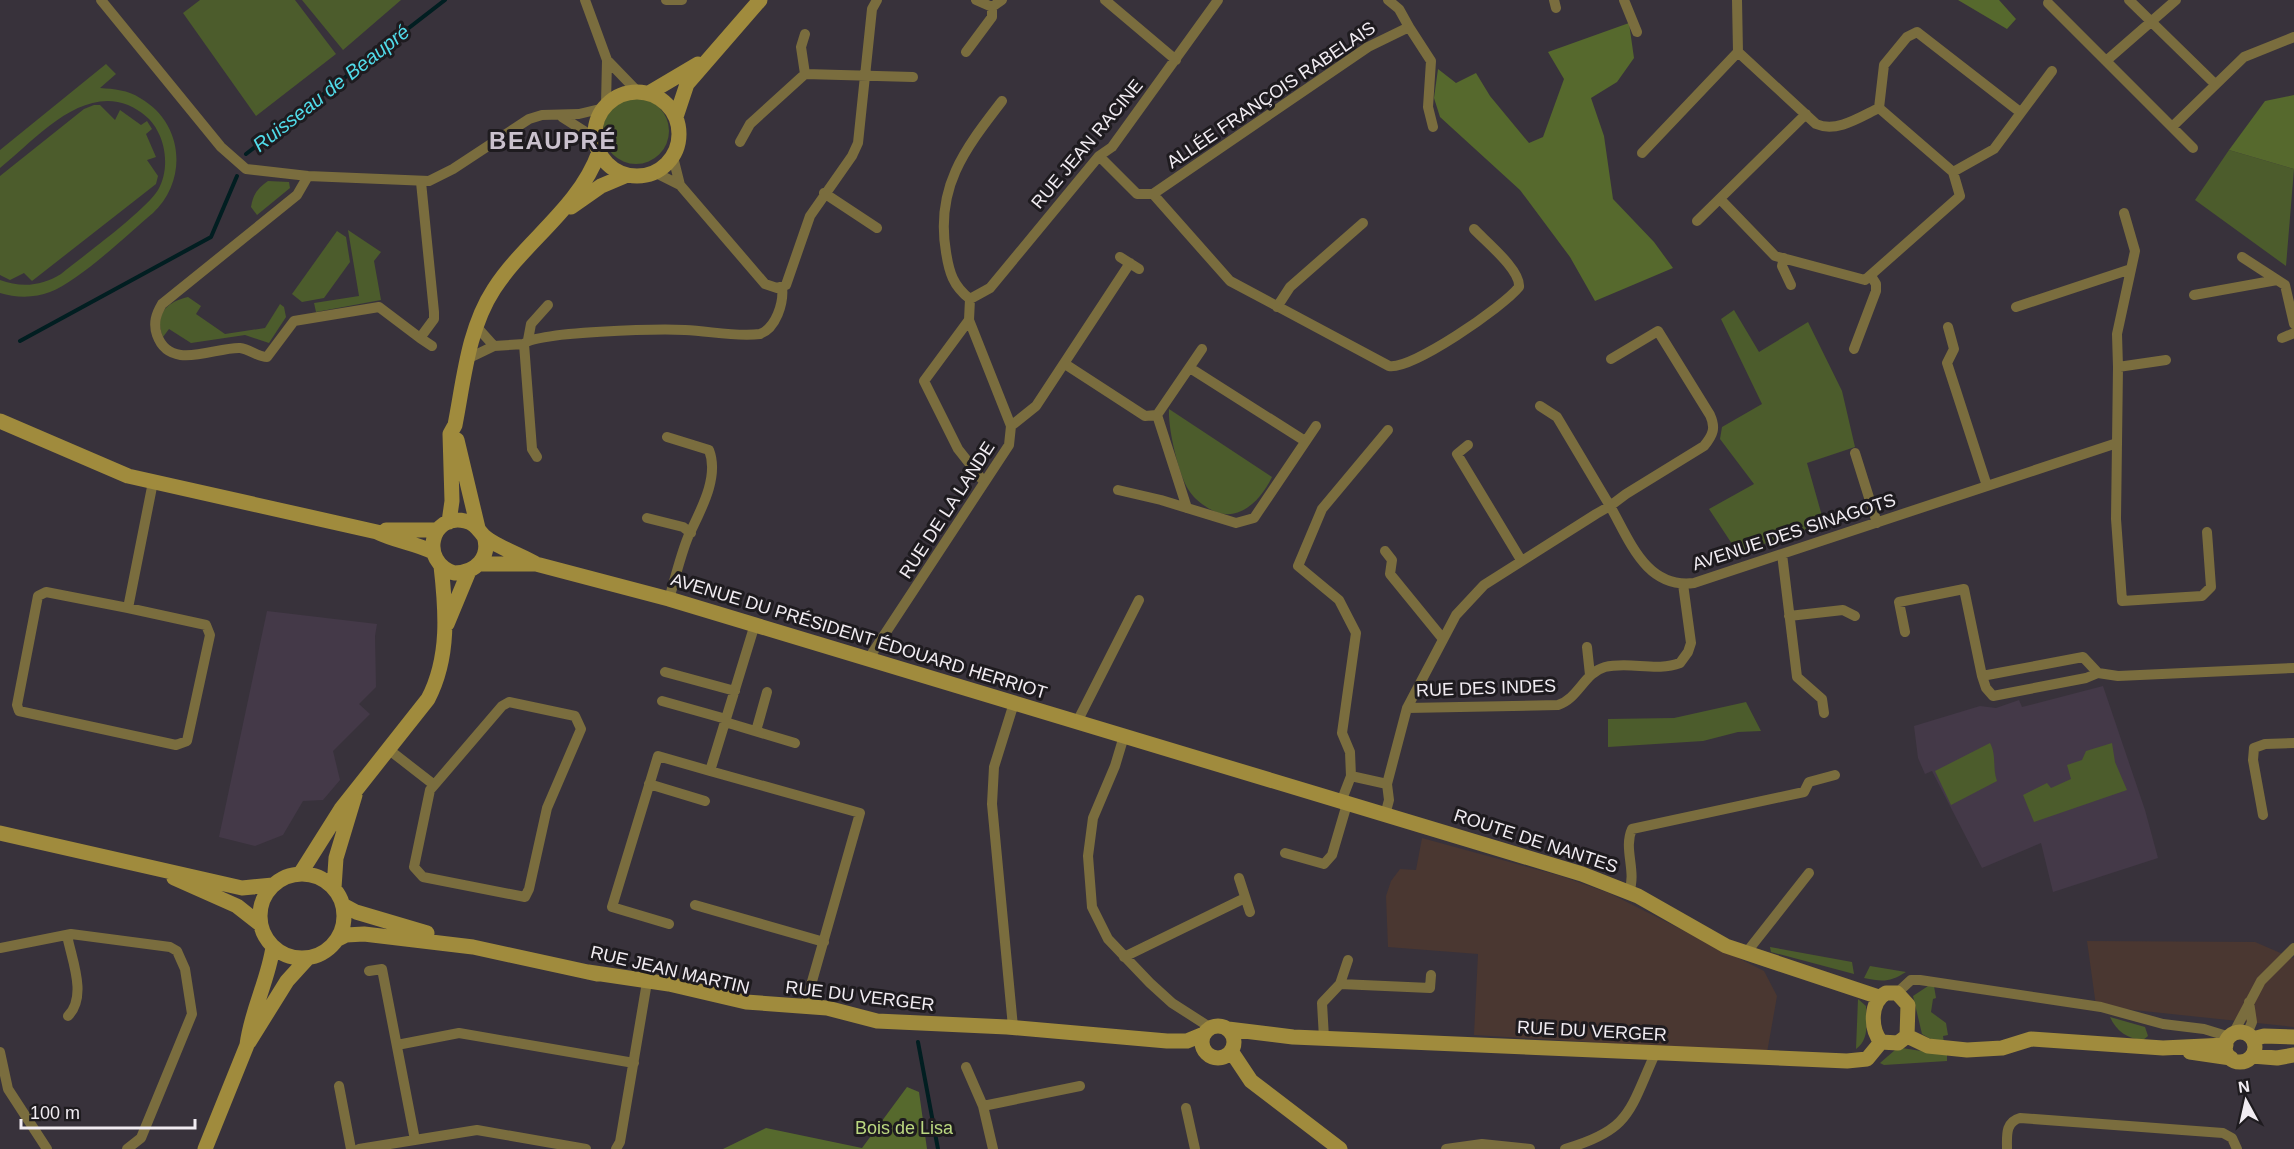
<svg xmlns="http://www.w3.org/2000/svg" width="2294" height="1149" viewBox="0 0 2294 1149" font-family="Helvetica,sans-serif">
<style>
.commercial{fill:#4a3731}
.built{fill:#443948}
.green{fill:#4c5c2c}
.forest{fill:#56692d}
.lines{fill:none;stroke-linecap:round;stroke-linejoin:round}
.stream{stroke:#011e21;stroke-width:4}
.street{stroke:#7a6d3e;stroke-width:10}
.secondary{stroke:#a08b3d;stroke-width:15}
.labels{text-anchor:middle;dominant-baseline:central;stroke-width:6;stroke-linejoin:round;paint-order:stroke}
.street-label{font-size:18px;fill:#f1ecf2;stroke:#1e1b1f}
.park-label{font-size:18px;fill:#bbd880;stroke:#1e1b1f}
.water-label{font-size:20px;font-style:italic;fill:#51dbe9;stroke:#1e1b1f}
.district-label{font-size:24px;font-weight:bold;letter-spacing:1.5px;fill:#cac1cd;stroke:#1e1b1f}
</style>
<rect width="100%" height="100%" fill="#38323b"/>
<!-- commercial -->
<path class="commercial" d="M1422,838L1561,876L1609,893L1764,971L1777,996L1767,1053L1474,1035L1478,954L1388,947L1386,896L1391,881L1400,869L1416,870Z
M2087,941L2255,942L2292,958L2294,957V1027L2096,1006Z"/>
<!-- built -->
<path class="built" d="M267,611L377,624L375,636L376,687L359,704L370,714L333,751L340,780L323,800L303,801L283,835L255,846L219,837Z
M2103,686L2145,810L2158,858L2053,892L2041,843L1982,868L1932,771L1925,774L1918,758L1914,726L1980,706L1996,708L2019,700L2022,707Z"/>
<!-- green -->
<path class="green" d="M200,0H295L336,54L256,116L183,13Z
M302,0H401L343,50Z
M106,64L116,74L100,88C114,89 128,90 140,98C184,123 188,180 153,213C127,235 79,281 50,292C35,298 16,298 0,293V280C21,288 42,286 61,274C84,255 144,212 158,190C168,173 167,149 158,132C152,119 141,111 128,105C80,86 35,140 0,168V150Z
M603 131a33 33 0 1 1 66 0a33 33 0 1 1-66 0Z
M94,105H100L115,120L120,110L141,125L147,121L152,129L146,134L156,157L147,160L158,176L156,184L32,281L24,273L10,280L0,275V176L84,109Z
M2229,150L2294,169L2286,266L2195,200Z
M268,181L289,182L290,188L257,215L251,207C253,194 258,188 268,181Z
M348,230L381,252L374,261L381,300L316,312L314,303L359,296Z
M337,231L346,237L350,262L324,298L302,302L292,294Z
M188,297L201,306L196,314L225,334L265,328L280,304L284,307L286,317L269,343L245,335L191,343L169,329L163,337C154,315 166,302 188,297Z
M1734,310L1759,352L1808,322L1842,391L1855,447L1807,463L1824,523L1738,553L1709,509L1754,484L1720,439L1722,427L1762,404L1721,319Z
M1169,409L1272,477C1259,504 1234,527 1205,506C1199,502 1192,496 1188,489C1178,472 1168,429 1169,409Z
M1746,702L1761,731L1738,732L1703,741L1608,747V719L1674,718Z
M1990,743C1997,756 1992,767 1997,781L1951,805L1935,771Z
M2112,743L2115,762L2127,790L2034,822L2023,795L2047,783L2051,788L2071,779L2067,765L2082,760L2086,751Z
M1770,947L1852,962L1854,974L1771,952Z
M1870,966L1906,972C1890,982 1883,982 1864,978Z
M1928,986H1934L1936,998L1933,999L1931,1012L1946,1023L1948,1035L1943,1036L1944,1043L1934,1041L1922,1034L1913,996Z
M1858,999L1866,1006C1866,1022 1870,1039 1856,1049Z
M2110,1017L2145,1027L2148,1036L2143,1040C2128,1039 2116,1031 2110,1017Z
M1902,1048L1947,1055V1061L1884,1065L1880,1063L1895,1050Z"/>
<!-- forest -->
<path class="forest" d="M1958,0H1999L2016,19L2007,29Z
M1629,23L1634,58L1617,82L1591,98L1604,136L1613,199L1654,242L1673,268L1595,301L1570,257L1520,190L1440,117L1434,98L1438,69L1456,83L1476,73L1490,96L1529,143L1543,137L1564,79L1548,52Z
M2294,95V169L2229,150L2265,101Z
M907,1087L919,1092L927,1149H723L766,1128L862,1148Z"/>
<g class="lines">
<!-- stream -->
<path class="stream" d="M246,154L445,0
M20,341L211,237L237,176
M918,1042L938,1149"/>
<!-- street -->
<path class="street" d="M101,0L221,147L246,169L308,176L429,181L453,169L529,119L542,115L579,114L604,108
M585,0L607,60L606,104
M666,0H682
M976,0L992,7L1002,0
M1105,0L1176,60
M1388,0L1399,9L1409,27
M1554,0L1556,8
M1624,0L1637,32
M1737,0L1738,52L1816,124C1837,133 1860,117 1879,108L1953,172L1994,149L2052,71
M2129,0L2214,83
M2048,3L2193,148
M966,52L992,17V7
M607,60L637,91
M2106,61L2176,0
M805,74L801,47L805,34
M1879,108L1884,65L1907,37L1917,32L2020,112
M562,117L595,138
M2172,127L2244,57L2294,37
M740,142L750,124L805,74L913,77
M1642,153L1738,52
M1099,156L1137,194H1153L1230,281L1389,366C1412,370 1503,307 1519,287C1521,270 1485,241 1474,229
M673,157L680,185L765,284L777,288L786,285L810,216L852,156L858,143L872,9L877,0
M654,172L680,185
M308,176L297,195L162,304C156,314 153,323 157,335C170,372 214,347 240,348C250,349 257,357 267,357L294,321L379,307L420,338L434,319V312L421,182
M824,193L877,228
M1153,194L1368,47L1409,27L1431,61L1428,107L1433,127
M1720,199L1775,256L1865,280L1960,196L1953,172
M1697,221L1806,114
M1120,257L1139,269
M2242,257L2285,285L2294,324
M1784,258L1782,266L1791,285
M2194,295L2277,280
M970,299L990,288L1099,156L1112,147L1218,0
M970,299C953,286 949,272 946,252C935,187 965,149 1002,101
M970,299L969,320L1011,426
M1277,307L1290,287L1363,223
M2016,307L2131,269
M969,320L924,381L958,449L984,482
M476,326L494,346
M1948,327L1954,349L1947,363L1987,486
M420,338L432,346
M2282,338L2294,333
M528,340L531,324L548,305
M524,344C535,331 663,329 685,330C710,331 735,337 760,334C776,328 784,303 782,287
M1854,349L1876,291V284L1871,276
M467,359L494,346L524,344L532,449L537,457
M1065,364L1145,416L1157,415
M2118,367L2117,334L2135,251L2124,213
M1190,368L1305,441
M1540,406L1557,417L1610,506L1626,494L1704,446C1713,435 1716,428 1710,415L1658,331L1611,359
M1157,415L1187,508
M1157,415L1202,349
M667,437L709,450C720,478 699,513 688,537C680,557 675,579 669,599
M2117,443L2116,519L2122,601L2202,596L2211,587L2207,532
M1468,445L1457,454L1521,560
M1855,453L1877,523
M1118,490L1161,500L1236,523L1254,518L1258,512L1316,426
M647,518L683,527L691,533
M1385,551L1392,560L1390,574L1443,639
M1782,554L1797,677L1822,699L1824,713
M128,608L206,625L210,635L187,741L176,745L19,711L17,705L38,596L46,592L128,608L153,482
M1789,616L1843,610L1855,616
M755,624L710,771L860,813L805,1006
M1905,632L1899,602L1964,589L1982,676L2083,657L2098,673L2118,676L2294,668
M1587,647L1590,675
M869,658L1009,445L1011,426L1036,406L1130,263
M665,672L735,691
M1982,676L1986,688L1993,696L2086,678L2098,673
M662,701L726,719
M509,702L575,716L581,729L547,808L529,889L525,897L423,877L414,867L430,790L502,706Z
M1407,708L1558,705C1579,698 1584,673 1605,667C1629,661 1657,672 1680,663L1688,652L1691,643L1683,584
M725,722L795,743
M1077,722L1139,600
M756,731L767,692
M1124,736L1115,766L1093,818L1088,856L1092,907L1108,939L1150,983L1172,1003L1211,1028
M388,749L433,784
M1351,776L1387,784
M649,784L705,801
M1341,802L1351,776L1350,752L1342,733L1356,633L1339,600L1298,566L1322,509L1388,430
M1385,815L1389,800L1387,784L1407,708L1456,615L1484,585L1596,514L1610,506C1630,541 1646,589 1694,583L2117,443L2118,367L2166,360
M2263,815L2253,760L2254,748L2265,744L2294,743
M1285,853L1324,864L1332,855L1347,804
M1239,878L1250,912
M1629,892C1637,871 1623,849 1632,829L1804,792L1809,782L1835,775
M695,905L824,942
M669,924L612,907L658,756L710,771
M67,935C71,958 88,996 68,1016
M0,948L71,934L170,947L177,951L185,969L192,1014L141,1138L127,1149
M1746,953L1809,873
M1124,957L1245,898
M369,971L382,969L415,1140
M1340,984L1430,988L1431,975
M1897,993L1911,980H1920L2101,1007L2163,1024L2204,1029L2230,1037
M1013,1027L992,804L994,767L1014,703
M2233,1034L2261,981L2294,948
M2247,1034L2252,1022L2249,1002
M1324,1038L1322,1003L1340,984L1348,960
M397,1045L459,1033L634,1063
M0,1052L8,1089L47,1149
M966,1067L983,1106L993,1149
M339,1086L351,1149
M983,1106L1080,1086
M1186,1108L1195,1149
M359,1149L477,1130L586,1149
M616,1149L620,1142L646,988
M1446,1149L1482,1144L1530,1149
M1565,1149C1631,1130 1629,1111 1655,1054
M2007,1149C2007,1136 2005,1122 2020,1118L2223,1133L2232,1138L2237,1149"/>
<!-- secondary -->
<path class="secondary" d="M595 134a42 42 0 1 1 84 0a42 42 0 1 1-84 0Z
M649,93L698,64
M676,117L687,84L760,0
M571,207L601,186L627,175
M0,421L128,476L377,532C395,541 415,543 433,552
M457,440L478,528
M449,522L452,501L450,434L455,425C464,379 468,329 494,289C525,241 579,208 599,152
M386,530H438
M484,536C491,557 476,573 454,573C419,561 431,513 465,521C474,523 477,528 483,535C492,545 523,556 536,564
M480,564H536L669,599L1582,874L1638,896L1726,946L1879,997
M447,624L469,571
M0,833L242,888L273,885
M260 916a42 42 0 1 1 84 0a42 42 0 1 1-84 0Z
M300,874L341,809L428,699C450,657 446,610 441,566
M174,878L237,906L261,925
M334,888L336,858L355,795
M343,905L356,912L427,933
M338,939L346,935L364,934L473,947L597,974
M588,972L669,984L746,1002L827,1008L877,1021L1007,1027L1167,1041H1187L1204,1034
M1886,993H1897L1908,1005L1907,1036L1898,1043L1881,1042C1870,1028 1870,1002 1886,993Z
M1202 1042a16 16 0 1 1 32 0a16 16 0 1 1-32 0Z
M1228,1029L1293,1037L1847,1061L1867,1059L1881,1042
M2225 1047a15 15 0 1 1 30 0a15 15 0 1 1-30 0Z
M1907,1036L1928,1046L1967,1050L2002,1048L2031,1039L2163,1048L2226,1045
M2253,1039L2264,1036L2294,1037
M249,1042L287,981L307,959
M1231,1051L1251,1081L1340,1149
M2190,1052L2231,1058
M2252,1056L2277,1058L2294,1055
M205,1149L247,1045C251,1011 268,981 273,947"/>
</g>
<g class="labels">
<!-- street labels -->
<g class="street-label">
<text transform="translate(1271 95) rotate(-34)">ALLÉE FRANÇOIS RABELAIS</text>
<text transform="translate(1087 144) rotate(-50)">RUE JEAN RACINE</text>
<text transform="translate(947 510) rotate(-57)">RUE DE LA LANDE</text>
<text transform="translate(1794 532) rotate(-18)">AVENUE DES SINAGOTS</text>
<text transform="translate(859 636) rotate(17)">AVENUE DU PRÉSIDENT ÉDOUARD HERRIOT</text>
<text transform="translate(1486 688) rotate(-2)">RUE DES INDES</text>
<text transform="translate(1536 841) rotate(18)">ROUTE DE NANTES</text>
<text transform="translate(670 970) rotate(13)">RUE JEAN MARTIN</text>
<text transform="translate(860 996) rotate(7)">RUE DU VERGER</text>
<text transform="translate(1592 1031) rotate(3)">RUE DU VERGER</text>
</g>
<!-- park labels -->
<g class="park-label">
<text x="904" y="1128">Bois de Lisa</text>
</g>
<!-- water labels -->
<g class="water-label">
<text transform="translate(331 88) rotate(-38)">Ruisseau de Beaupré</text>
</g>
<!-- district labels -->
<g class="district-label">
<text x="553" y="140">BEAUPRÉ</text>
</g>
</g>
<!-- north arrow -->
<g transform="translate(2246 1101) rotate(352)" stroke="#1e1b1f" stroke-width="4.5" paint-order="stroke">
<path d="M0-4.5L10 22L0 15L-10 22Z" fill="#f1ecf2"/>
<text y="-9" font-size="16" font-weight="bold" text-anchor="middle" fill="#f1ecf2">N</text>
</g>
<!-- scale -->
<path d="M21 1119v9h174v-9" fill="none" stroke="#f1ecf2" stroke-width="3"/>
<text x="30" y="1119" font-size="18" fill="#f1ecf2" stroke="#1e1b1f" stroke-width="4.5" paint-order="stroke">100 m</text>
</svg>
